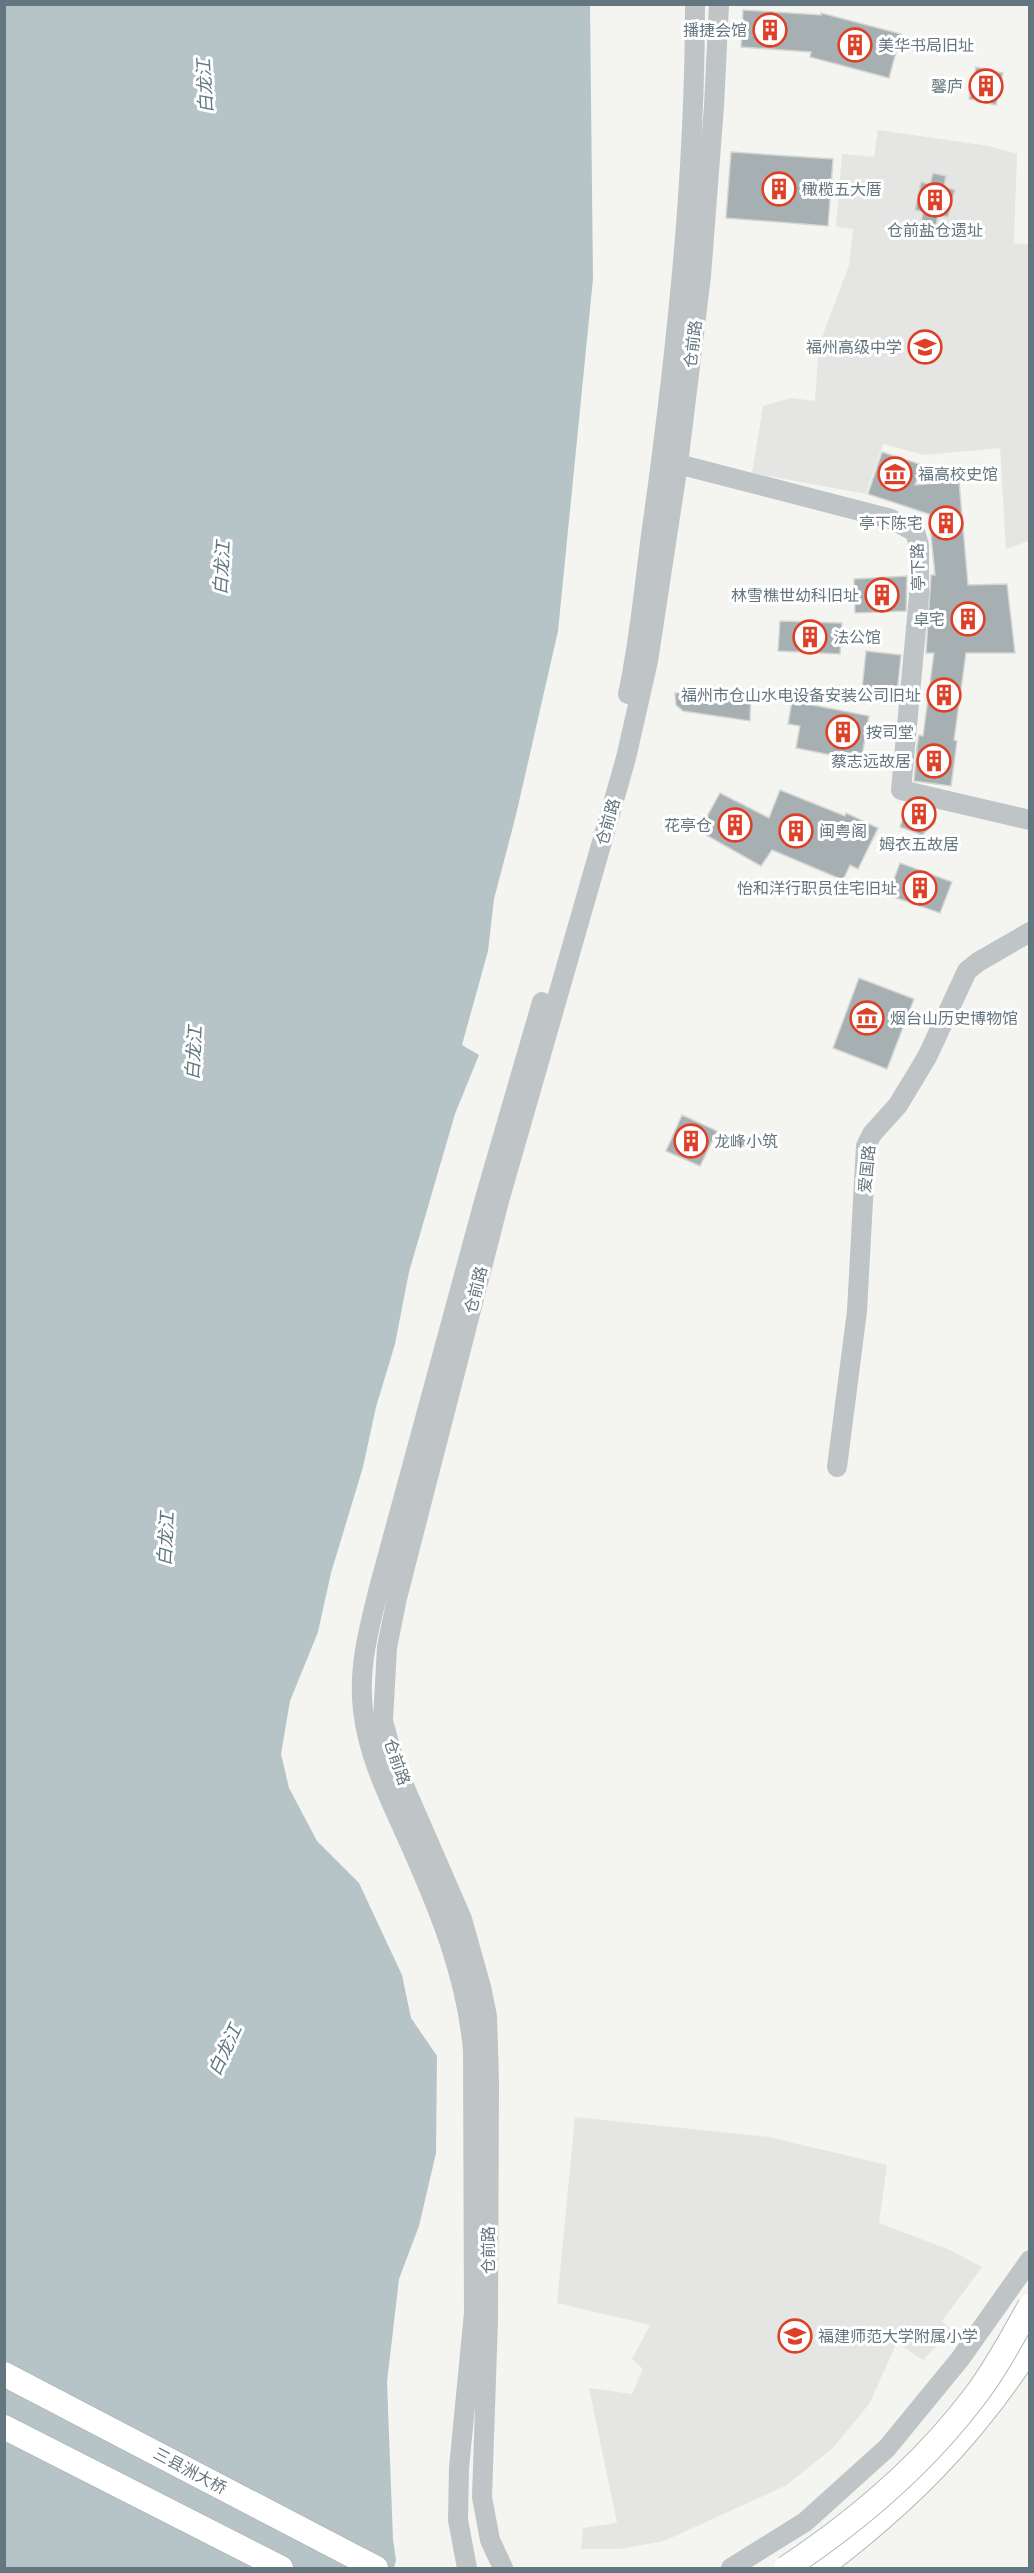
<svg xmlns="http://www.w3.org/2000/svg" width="1034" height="2573" viewBox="0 0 1034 2573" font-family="Montserrat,'Noto Sans SC',sans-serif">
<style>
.built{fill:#e5e5e4}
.water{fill:#b7c4c7}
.building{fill:#a6afb2;stroke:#d5d5d3;stroke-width:1.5}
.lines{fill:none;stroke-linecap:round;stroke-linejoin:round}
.major-casing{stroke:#b2b7ba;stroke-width:26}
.minor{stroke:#bfc4c6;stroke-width:20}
.major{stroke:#fff;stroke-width:24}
.major-bridge-casing{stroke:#b2b7ba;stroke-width:26;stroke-linecap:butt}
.major-bridge{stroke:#fff;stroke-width:24}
.labels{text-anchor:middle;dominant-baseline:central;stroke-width:6;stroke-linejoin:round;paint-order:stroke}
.poi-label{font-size:16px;fill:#647680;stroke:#fff;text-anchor:end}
.street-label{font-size:16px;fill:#647680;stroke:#fff}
.water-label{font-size:18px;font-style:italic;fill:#5f797e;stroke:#fff}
</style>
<rect width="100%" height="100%" fill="#f4f4f0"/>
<!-- built -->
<path class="built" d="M878,130L989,146L1017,154L1014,243L1030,245L1029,541L1006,549L1000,448L924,455L883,444L866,494L752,473L763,406L791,398L815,401L818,357L822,337L849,265L853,229L836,227L842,154L874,157Z
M575,2117L769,2137L887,2165L879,2223L950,2250L982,2267L942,2321L952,2330L923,2360L897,2343L869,2404L833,2448L785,2486L664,2541L620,2549H581L583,2528L617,2523L589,2388L632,2394L643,2369L632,2359L650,2325L557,2303Z"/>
<!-- water -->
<path class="water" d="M5,5H590L593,279L558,631L516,815L494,899L488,951L462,1045L479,1055L455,1114L409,1272L395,1344L376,1407L363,1467L331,1573L318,1632L290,1701L281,1754L289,1788L317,1841L359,1883L402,1975L411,2018L437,2056L436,2153L419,2226L399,2279L387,2382L393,2539L396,2560L394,2568H5Z"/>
<!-- building -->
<path class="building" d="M743,10L821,15V13L901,34L889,78L810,57L811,52L741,47Z
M976,67L1003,73L996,105L969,99Z
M731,152L833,159L828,226L726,218Z
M933,173L946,176L944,187L955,190L948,217L938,215L936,226L921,223L923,212L915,210L921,182L930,184Z
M882,452L922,465L915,485L959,481L968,585L1007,584L1015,653H966L954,740L957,741L951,786L914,781L917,746L919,735L923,736L934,653H926L931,575H935L929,514L868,494Z
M907,576L906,611L855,613L854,579Z
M780,621L842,623L840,654L778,651Z
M866,651L901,655L896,703L861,699Z
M751,692L750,721L683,711L676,705L675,693Z
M792,701L869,716L861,761L796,748L800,726L788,724Z
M780,790L845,816L846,813L878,828L858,869L850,865L843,880L772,850L761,866L699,831L720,793L769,818Z
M908,804L934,810L935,823L922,835L900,827Z
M900,863L952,882L940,913L888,895Z
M859,978L914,999L887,1069L833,1048Z
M682,1115L717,1131L700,1166L666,1151Z"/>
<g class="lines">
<!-- major casing -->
<g class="major-casing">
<path id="major" d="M4,2374L376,2568
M4,2427L281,2568
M820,2568C906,2503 971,2438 1030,2347"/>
</g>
<!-- minor -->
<path class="minor" d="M678,464L891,519L915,532L919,545V596L901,790L1030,820
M628,694C641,635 645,574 654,514C677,346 695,175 695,4
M837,1467L857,1311L866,1146L872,1134L898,1105L927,1057L967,971L978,962L1030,932
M467,2568L458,2520L459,2468L474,2313L473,2051C467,1977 439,1909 409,1842C390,1799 368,1757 363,1710C358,1668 369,1628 379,1588L485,1198L542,1002
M503,2568L490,2540L482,2497L488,2319L489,2081L487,2016L481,1987L462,1919L395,1765L383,1721L387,1647L397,1598L499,1201L626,758L648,661L678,464L701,276L714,106L719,4
M731,2568L805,2522L887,2448L960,2359L1030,2260"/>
<!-- major -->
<use href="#major" class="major"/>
<!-- major-bridge casing -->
<g class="major-bridge-casing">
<path id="major-bridge" d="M786,2568C857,2521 923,2465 975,2396C996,2369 1013,2336 1030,2306"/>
</g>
<!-- major-bridge -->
<use href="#major-bridge" class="major-bridge"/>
</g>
<!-- icons -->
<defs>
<g id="building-ring" transform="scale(1.725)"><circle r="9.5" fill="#fff" stroke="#dd4027" stroke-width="1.5"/><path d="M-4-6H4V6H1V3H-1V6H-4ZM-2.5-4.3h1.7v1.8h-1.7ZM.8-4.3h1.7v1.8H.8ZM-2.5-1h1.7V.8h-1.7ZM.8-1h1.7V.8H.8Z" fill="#dd4027"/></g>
<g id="school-ring" transform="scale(1.725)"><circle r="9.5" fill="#fff" stroke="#dd4027" stroke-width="1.5"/><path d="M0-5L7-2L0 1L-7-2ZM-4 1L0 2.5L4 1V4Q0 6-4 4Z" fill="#dd4027"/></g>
<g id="museum-ring" transform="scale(1.725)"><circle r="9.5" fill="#fff" stroke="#dd4027" stroke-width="1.5"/><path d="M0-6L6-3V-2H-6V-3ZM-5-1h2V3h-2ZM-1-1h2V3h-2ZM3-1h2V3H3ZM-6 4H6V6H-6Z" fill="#dd4027"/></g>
</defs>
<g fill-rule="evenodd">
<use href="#building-ring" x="770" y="30"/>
<use href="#building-ring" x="855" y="45"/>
<use href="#building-ring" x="986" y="86"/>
<use href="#building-ring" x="779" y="189"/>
<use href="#building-ring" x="935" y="200"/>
<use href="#school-ring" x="925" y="347"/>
<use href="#museum-ring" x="895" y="474"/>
<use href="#building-ring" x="946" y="523"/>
<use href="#building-ring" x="882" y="595"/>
<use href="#building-ring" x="968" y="619"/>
<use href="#building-ring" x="810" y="637"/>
<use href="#building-ring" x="944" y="695"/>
<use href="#building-ring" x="843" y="732"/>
<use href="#building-ring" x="934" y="761"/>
<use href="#building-ring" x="919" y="814"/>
<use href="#building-ring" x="735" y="825"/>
<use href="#building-ring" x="796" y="831"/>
<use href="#building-ring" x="920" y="888"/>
<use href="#museum-ring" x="867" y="1018"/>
<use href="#building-ring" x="691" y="1141"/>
<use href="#school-ring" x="795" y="2336"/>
</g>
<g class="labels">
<!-- poi labels -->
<g class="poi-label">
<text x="747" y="30">播捷会馆</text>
<text x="878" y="45" text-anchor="start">美华书局旧址</text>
<text x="963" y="86">馨庐</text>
<text x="802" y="189" text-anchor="start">橄榄五大厝</text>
<text x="935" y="230" text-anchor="middle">仓前盐仓遗址</text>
<text x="902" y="347">福州高级中学</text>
<text x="918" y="474" text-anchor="start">福高校史馆</text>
<text x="923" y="523">亭下陈宅</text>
<text x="859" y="595">林雪樵世幼科旧址</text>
<text x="945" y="619">卓宅</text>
<text x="833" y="637" text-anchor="start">法公馆</text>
<text x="921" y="695">福州市仓山水电设备安装公司旧址</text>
<text x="866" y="732" text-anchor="start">按司堂</text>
<text x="911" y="761">蔡志远故居</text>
<text x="712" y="825">花亭仓</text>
<text x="819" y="831" text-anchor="start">闽粤阁</text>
<text x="919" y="844" text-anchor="middle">姆衣五故居</text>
<text x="897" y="888">怡和洋行职员住宅旧址</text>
<text x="890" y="1018" text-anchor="start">烟台山历史博物馆</text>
<text x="714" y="1141" text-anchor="start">龙峰小筑</text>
<text x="818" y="2336" text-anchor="start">福建师范大学附属小学</text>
</g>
<!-- street labels -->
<g class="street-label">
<text transform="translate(693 344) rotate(-83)">仓前路</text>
<text transform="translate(918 567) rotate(-92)">亭下路</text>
<text transform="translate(608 822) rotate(-74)">仓前路</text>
<text transform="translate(867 1169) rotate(-84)">爱国路</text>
<text transform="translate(476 1290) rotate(-76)">仓前路</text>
<text transform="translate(397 1762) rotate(71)">仓前路</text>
<text transform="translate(488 2250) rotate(-90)">仓前路</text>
<text transform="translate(190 2471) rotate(28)">三县洲大桥</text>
</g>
<!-- water labels -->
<g class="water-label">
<text transform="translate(205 86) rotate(-93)">白龙江</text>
<text transform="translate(222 568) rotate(-87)">白龙江</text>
<text transform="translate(194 1053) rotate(-87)">白龙江</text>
<text transform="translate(166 1539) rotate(-87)">白龙江</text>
<text transform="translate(225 2050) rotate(-65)">白龙江</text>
</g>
</g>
<!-- border -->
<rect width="1034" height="2573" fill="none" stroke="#647680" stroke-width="12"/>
</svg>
